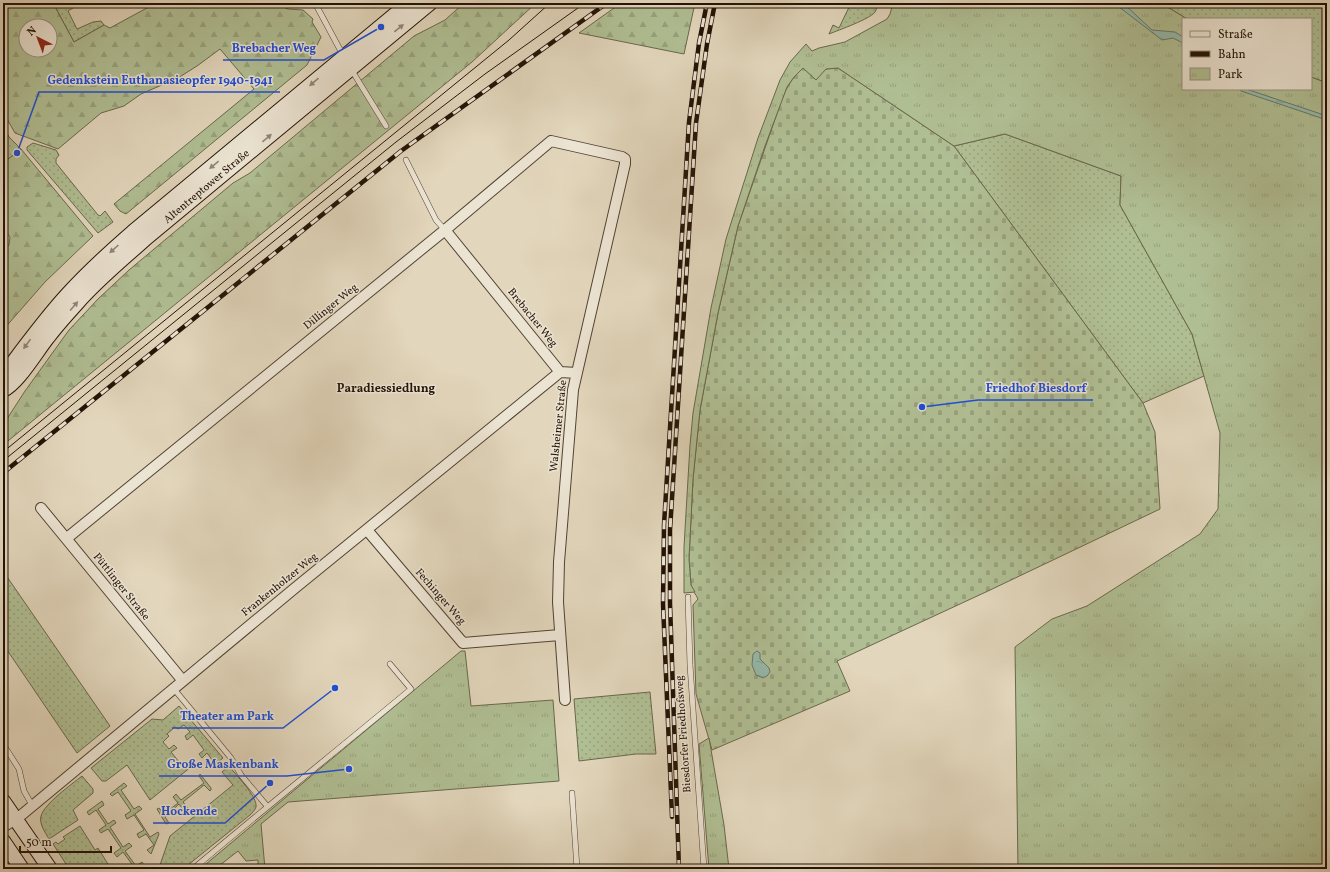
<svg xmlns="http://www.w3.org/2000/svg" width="1330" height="872" viewBox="0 0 1330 872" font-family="Vollkorn,serif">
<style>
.grass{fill:url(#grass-dots);stroke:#69684c}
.forest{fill:url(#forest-firs);stroke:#69684c;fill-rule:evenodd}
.cemetery{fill:url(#cemetery-stones);stroke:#69684c}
.park{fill:url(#park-tufts);stroke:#69684c}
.water{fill:url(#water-ripples);stroke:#687769}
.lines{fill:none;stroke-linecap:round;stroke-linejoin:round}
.lane-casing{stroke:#524334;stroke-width:6}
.street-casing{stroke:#524334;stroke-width:12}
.secondary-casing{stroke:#221206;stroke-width:16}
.lane{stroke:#ece4d3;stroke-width:5}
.street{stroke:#ece4d3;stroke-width:10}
.secondary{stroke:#ece4d3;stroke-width:14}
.tram{stroke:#221206;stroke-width:1}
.rail-casing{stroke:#221206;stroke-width:4.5}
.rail{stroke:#ece4d3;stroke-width:3;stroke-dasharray:9;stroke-linecap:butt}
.oneway{fill:#918677}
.labels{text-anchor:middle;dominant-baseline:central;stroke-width:3;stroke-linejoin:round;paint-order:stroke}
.street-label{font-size:11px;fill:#221206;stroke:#ece4d3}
.neighbourhood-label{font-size:12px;font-weight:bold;fill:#221206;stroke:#ece4d3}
.leader{fill:none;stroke:#1d4ed8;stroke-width:1.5}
.callout-dot{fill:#1d4ed8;stroke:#ece4d3;stroke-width:1.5}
.callout-label{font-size:12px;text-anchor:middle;font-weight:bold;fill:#1d4ed8;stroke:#ece4d3;stroke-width:3;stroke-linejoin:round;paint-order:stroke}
</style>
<defs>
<pattern id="grass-dots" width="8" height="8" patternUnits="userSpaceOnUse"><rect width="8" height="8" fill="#b0be93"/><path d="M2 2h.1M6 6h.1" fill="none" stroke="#97a27d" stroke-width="1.8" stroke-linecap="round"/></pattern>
<pattern id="forest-firs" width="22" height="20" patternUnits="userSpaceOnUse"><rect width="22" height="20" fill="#b0be93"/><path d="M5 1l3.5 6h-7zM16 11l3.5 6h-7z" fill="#97a27d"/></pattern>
<pattern id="cemetery-stones" width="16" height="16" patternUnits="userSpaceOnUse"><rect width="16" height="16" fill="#b0be93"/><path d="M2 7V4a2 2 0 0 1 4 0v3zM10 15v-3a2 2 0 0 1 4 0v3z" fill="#97a27d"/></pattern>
<pattern id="park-tufts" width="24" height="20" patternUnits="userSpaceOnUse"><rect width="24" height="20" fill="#b0be93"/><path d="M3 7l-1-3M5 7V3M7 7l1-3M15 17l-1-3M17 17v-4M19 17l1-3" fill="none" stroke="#97a27d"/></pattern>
<pattern id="water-ripples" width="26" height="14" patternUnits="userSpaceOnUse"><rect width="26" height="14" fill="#96baab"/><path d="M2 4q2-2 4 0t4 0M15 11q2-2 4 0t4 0" fill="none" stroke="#819f92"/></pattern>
</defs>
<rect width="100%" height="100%" fill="#e2d6bc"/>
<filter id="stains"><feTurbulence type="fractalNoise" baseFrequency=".005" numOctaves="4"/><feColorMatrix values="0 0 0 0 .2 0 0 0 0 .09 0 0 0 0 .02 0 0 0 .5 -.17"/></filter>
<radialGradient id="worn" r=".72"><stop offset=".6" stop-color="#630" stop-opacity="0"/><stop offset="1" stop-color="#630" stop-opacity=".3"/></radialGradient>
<!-- grass -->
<path class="grass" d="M53,3H59L61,7L68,3H81L68,11L77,29L93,22L101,21L104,25L74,42Z
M851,3H878C877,6 877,9 875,12C870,19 839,30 829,34L833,25L839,28Z
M1161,3H1327V83L1311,77V19H1187Z
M3,125L9,137L21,149L3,163Z
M1005,134L1121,176L1120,205L1192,334L1204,376L1143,403L954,146Z
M33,143L56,150L59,155L56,159V163L98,215L100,216L105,211L113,222L98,233L27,150V147Z
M3,571L110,726L77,753L3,644Z
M650,692L656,754H636L579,761L574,699Z
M179,706L223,758L211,768L209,765L213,761L207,753L202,758L199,754L204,750L193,735L187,740L185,736L190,732L184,725L178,729L175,727L167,734L169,736L163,742L169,749L174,745L177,748L171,752L184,768L190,763L192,766L150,800L127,765L106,781H102L91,768L152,719L163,720Z
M229,766C235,774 258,797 256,807C255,810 252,813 250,815L183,869H155L160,865L170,836L233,785L222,772Z
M200,774L211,788V790L210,791L204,785L183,802L188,808L184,811L179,804L165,817L169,823L166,824L157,809L159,808L164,814L178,803L173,797L176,794L181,800L204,783L199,776Z
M82,776L93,789V793L73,810L78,820L49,839C45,832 39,824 41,816C44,804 72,784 82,776Z
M124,783L127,786L121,790L134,809L139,806L142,809L135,814L150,837L158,832L159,834L151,854L147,850L154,845L146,834L139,838L137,834L144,830L134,815L127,819L125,815L131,811L118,792L112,796L110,794Z
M102,801L104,805L98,809L108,824L114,820L116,823L110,827L123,847L129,843L132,846L125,851L136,866L142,862L144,865L138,869H131L134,867L123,852L117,857L114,853L121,848L108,829L101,833L99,830L106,825L96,810L89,815L87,812Z
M80,826L95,850L98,848L111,869H73L70,865L66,864L53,844L56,842L58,844L65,839L63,837Z"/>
<!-- forest -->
<path class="forest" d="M3,3H6L9,8L18,3H53L74,42L104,25L110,28L156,3H274L288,9L303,10L313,19L312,22L321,37L307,65L126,214L120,211L114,204L254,89L220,49L197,66L178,78L141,94L124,106L101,113L58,149L15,133L3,112ZM26,26H50V50H26Z
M464,3H536L472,62L3,445V425L25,391L69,330L98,299L129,270L233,183L250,173L414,36L445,20Z
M621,3H695L684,54L579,33Z
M21,149L93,236L45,282L3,330V249L9,245L10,237L3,228V163Z"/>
<!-- cemetery -->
<path class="cemetery" d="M803,68L816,79L826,69L838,68L954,146L1143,403L1155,432L1160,509L988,591L837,661L850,691L712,750L696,694L693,605L698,599C696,594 692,591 691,585L689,559L693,479L700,410L718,313L738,226L782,99C787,86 793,77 803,68Z"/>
<!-- park -->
<path class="park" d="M893,3H1161L1187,19H1183V89H1311V77L1327,83V869H1018L1015,647L1052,619L1087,606L1200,534L1218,509L1220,433L1192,334L1120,205L1121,176L1005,134L954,146L838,68L826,69L816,80L803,68L794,77L787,87L765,146L738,226L718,313L700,410L693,479L689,559L691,585L695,592L684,593V547L690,445L693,413L711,308L726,239L758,138L780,80L790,62L806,44L812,51L819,48L845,42L887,19L890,14Z
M461,651H465L471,706L553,700L559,781L288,802L261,824L265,869H258V860L246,861L238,851L215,869H200Z
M709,738L724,825L729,869H709L699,744Z"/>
<!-- water -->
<path class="water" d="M1114,3H1123L1152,30L1175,32L1183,37V43L1173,38L1162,40Z
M1239,89H1246L1327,116V120L1241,91Z
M757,651L760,653V659L769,668L770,672L767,676L763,678L756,675L752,665L753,654Z"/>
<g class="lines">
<!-- lane casing -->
<g class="lane-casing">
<path id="lane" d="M315,3L344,57
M351,69L386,126
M406,160L436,220L445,230
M688,597L690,665L704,869
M174,689L231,758L241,775L267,806
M3,744L19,769L24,791L32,805
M572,793L577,869
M193,869C265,808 339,749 411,689L390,664"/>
</g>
<!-- street casing -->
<g class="street-casing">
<path id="street" d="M445,230L560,372
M41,508L183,681
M367,530L463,643L560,635
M67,538L445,230L551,141L622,157L625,159V164L573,390L559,562L558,602L565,700
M3,827L19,817L295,588L560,372L577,373"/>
</g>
<!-- secondary casing -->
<g class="secondary-casing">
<path id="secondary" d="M3,376C24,348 44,320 68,294C88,272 110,252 133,232L409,3
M3,390C18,383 36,352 48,337C57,325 67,314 77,303C98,279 123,259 146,238L430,3
M3,801L50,869
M3,841L22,869"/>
</g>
<!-- lane -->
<use href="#lane" class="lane"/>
<!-- street -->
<use href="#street" class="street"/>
<!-- secondary -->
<use href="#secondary" class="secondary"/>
<!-- tram -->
<path class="tram" d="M3,452L509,40L550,3
M3,461L396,142L485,74L585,3"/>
<!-- rail casing -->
<g class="rail-casing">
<path id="rail" d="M3,473L401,151L607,3
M672,817L663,604L664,525L689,122L699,43L707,3
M679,869L670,603V530L696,123L707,44L715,3"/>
</g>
<!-- rail -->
<use href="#rail" class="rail"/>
</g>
<!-- one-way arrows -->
<defs><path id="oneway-solid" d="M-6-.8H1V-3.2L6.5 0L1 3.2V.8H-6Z"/></defs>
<g class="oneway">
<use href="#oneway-solid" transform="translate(399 28) rotate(-39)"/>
<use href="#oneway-solid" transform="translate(314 82) rotate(140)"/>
<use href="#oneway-solid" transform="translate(267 138) rotate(-40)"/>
<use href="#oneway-solid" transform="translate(214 165) rotate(141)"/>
<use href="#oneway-solid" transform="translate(114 249) rotate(138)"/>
<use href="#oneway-solid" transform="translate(74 306) rotate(-49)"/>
<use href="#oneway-solid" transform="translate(27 344) rotate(126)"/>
</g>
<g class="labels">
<!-- street labels -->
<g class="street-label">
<text transform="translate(207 187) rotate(-40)">Altentreptower Straße</text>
<text transform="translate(331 307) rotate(-39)">Dillinger Weg</text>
<text transform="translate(532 318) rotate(51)">Brebacher Weg</text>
<text transform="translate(559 426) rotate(-84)">Walsheimer Straße</text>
<text transform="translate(280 585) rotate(-39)">Frankenholzer Weg</text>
<text transform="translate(121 587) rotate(51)">Püttlinger Straße</text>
<text transform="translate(440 597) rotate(49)">Fechinger Weg</text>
<text transform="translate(684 734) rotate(-94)">Biesdorfer Friedhofsweg</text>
</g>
<!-- neighbourhood labels -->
<g class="neighbourhood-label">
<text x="386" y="389">Paradiessiedlung</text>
</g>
</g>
<!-- callouts -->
<path class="leader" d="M381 27L324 60H223M17 153L39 92H280M922 407L978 400H1093M335 688L283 728H172M349 769L287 776H159M270 783L225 823H153"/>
<g class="callout-dot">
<circle cx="381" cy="27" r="4"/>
<circle cx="17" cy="153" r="4"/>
<circle cx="922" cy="407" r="4"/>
<circle cx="335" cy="688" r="4"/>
<circle cx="349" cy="769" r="4"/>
<circle cx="270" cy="783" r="4"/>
</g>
<g class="callout-label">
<text x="274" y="52">Brebacher Weg</text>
<text x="160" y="84">Gedenkstein Euthanasieopfer 1940-1941</text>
<text x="1036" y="392">Friedhof Biesdorf</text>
<text x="227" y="720">Theater am Park</text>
<text x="223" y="768">Große Maskenbank</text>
<text x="189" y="815">Hockende</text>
</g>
<!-- margin -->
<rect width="1330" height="872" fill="none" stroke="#e2d6bc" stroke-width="16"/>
<rect x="4" y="4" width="1322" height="864" fill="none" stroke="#221206" stroke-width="2"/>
<rect x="8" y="8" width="1314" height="856" fill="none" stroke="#221206"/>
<!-- legend -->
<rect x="1182" y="18" width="130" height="72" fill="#ece4d3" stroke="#9b9081"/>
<rect x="1190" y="31" width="20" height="6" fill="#ece4d3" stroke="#9b9081"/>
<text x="1218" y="38" font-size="12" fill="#221206">Straße</text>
<rect x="1190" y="51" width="20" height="6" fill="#221206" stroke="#9b9081"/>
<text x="1218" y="58" font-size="12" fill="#221206">Bahn</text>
<rect x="1190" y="68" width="20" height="12" fill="url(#park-tufts)" stroke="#9b9081"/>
<text x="1218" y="78" font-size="12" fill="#221206">Park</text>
<!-- north arrow -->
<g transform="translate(38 38) rotate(318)"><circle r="19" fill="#ece4d3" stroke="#9b9081"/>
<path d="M0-3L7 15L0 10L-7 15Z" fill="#8f2418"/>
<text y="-6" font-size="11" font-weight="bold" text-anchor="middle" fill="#221206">N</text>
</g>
<!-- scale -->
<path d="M20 846v6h91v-6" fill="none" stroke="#221206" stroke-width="2"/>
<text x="26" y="846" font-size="12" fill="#221206" stroke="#ece4d3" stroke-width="3" paint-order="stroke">50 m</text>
<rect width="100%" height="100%" filter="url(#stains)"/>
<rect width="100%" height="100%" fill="url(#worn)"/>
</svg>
